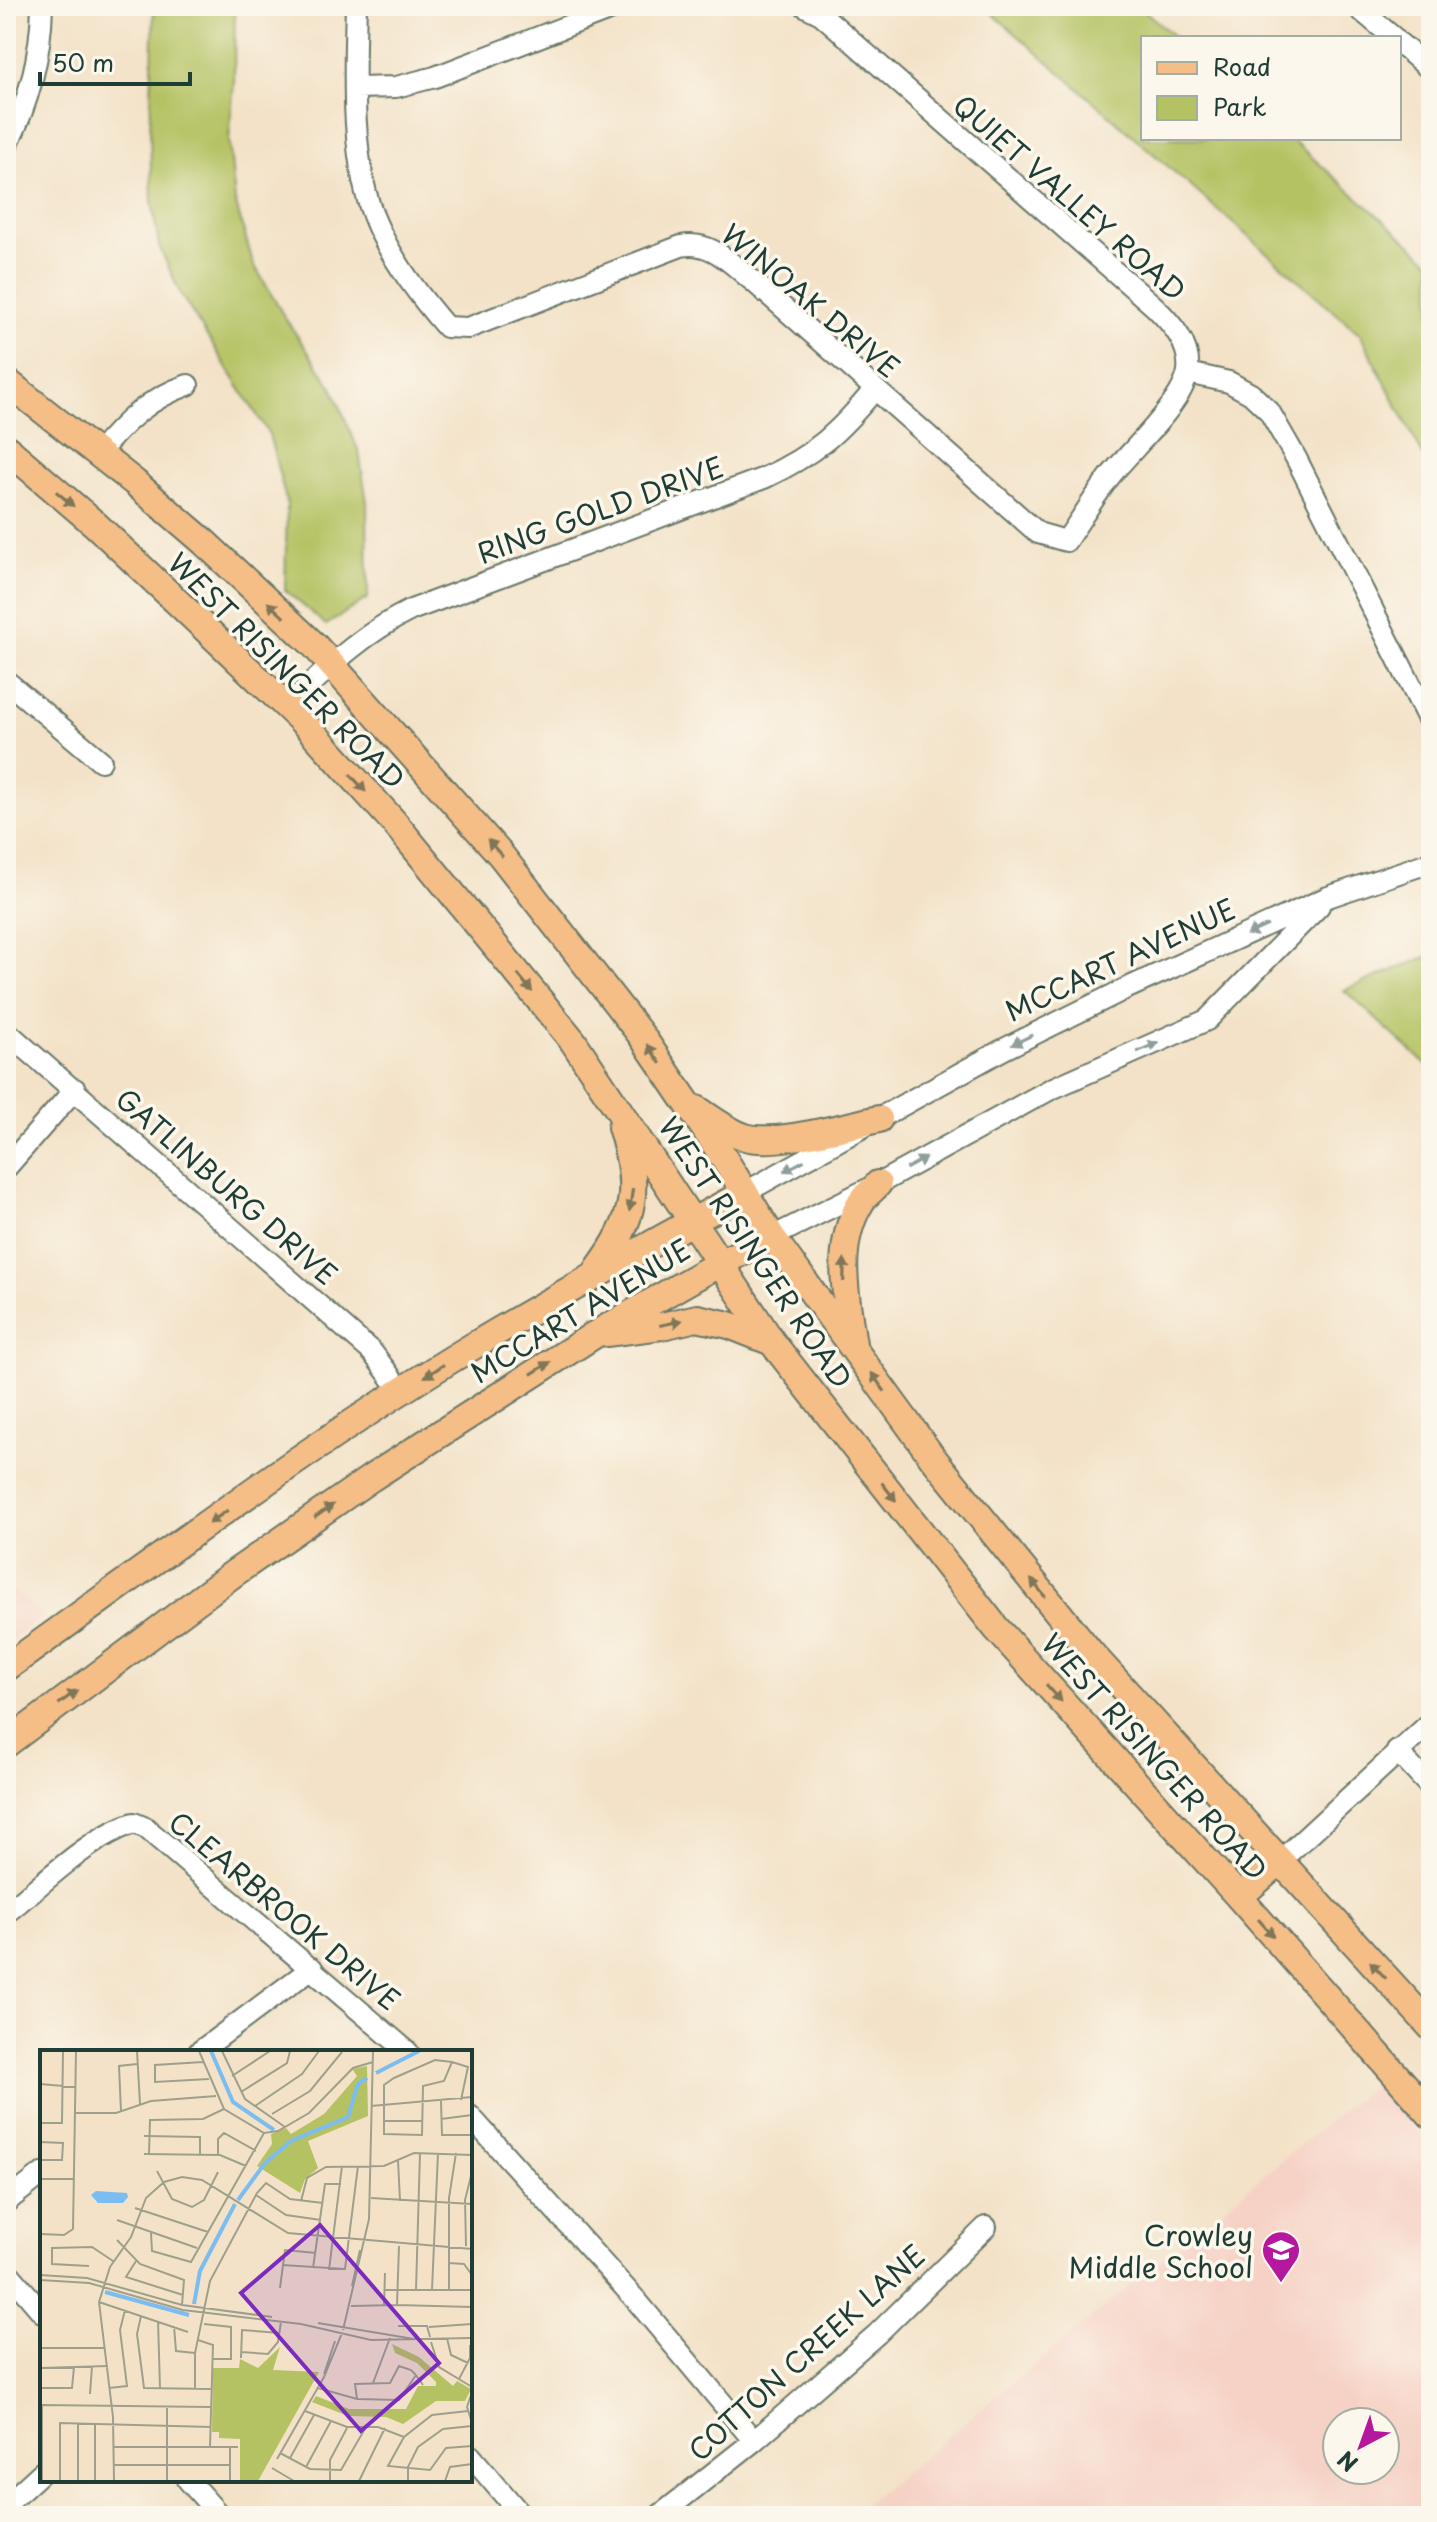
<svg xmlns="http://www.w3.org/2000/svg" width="1437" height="2522" viewBox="0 0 1437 2522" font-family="'Playpen Sans',sans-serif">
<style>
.built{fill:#f6d1c5;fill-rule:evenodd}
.green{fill:#b5c264;stroke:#6a804c;stroke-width:2}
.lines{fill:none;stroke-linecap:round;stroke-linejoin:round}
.minor-casing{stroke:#697767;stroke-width:24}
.major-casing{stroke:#697767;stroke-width:30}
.minor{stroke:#fff;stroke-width:20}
.major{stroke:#f6be87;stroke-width:26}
.oneway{fill:#807759}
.oneway2{fill:#8f9e9a}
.labels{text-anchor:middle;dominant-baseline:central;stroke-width:7;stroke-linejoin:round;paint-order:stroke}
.street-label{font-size:28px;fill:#1f3d34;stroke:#fbf7ec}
.poi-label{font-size:28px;fill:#1f3d34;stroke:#fbf7ec;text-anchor:end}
.inset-river{fill:none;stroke:#7bbdf1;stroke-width:4}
.inset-road{fill:none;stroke:#9ea08c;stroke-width:2}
.view{fill:#7b2cbf;fill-opacity:0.15;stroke:#7b2cbf;stroke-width:4}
.inset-edge{fill:none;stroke:#1f3d34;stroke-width:4}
</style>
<rect width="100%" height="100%" fill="#fbf7ec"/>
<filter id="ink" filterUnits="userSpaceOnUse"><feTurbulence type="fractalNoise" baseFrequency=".0125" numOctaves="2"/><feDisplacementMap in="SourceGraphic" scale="16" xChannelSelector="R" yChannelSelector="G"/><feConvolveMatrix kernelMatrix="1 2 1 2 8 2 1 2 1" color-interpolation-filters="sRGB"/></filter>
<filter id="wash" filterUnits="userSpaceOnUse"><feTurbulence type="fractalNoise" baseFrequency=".006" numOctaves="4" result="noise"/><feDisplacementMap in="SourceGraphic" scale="32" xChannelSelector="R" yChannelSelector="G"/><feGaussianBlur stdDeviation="1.8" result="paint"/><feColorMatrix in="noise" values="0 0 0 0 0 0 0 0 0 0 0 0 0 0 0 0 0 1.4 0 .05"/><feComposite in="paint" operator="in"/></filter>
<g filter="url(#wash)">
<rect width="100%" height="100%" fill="#f3e2c7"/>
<!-- built -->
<path class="built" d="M6,1584L44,1615L6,1644Z
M1374,2084L1431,2147V2516H851ZM1337,2422H1385V2470H1337Z"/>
<!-- green -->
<path class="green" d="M154,6H235L234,82L229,140L235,201L253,263L285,318L332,387L359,452L367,502L368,598L326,625L285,590L287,504L269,434L181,295L159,246L152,201L150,133Z
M984,6H1139L1176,38H1143V138H1290L1431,262V471L1360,334Z
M1431,955V1069L1344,990Z"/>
</g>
<g filter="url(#ink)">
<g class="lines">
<!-- minor casing -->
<g class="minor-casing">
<path id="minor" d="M356,6C354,71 350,166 377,225C393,261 420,297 446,327L468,328L681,246C711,240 730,263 753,281L1038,533L1066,541C1081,519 1095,496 1111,475C1131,450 1184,402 1188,371C1191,345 1172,324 1155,307L821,14L805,6
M1356,6L1394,38
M1399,43L1431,70
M356,88L396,87L435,77L619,6
M6,147C29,104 41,54 42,6
M1188,373L1229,382L1251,394L1269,411L1296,458L1431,725
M98,454C124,422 149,398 188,385
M6,681L101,761
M287,707C328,668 360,635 411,610L764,478C816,454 839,432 875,389
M6,1031L372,1352L402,1392
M6,1168L75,1089
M744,1193L1004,1049L1123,990L1328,897L1431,862
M772,1237L878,1184L1051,1089L1207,1020L1319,906
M1397,1751L1431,1788
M1279,1862L1431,1722
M6,1913C43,1884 89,1837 134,1823L146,1828L408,2052
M199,2052L312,1968
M470,2116L636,2300L754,2441
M6,2202L42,2174
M6,2270L42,2312
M470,2455L522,2516
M188,2480L220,2516
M6,2505L42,2472
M659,2516L754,2441L877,2334L986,2227"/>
</g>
<!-- major casing -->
<g class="major-casing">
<path id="major" d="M6,381L134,482L204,542L314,645L500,854L641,1035L717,1147L772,1237L933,1458L1090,1652L1431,2027
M6,448L96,525L209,632L306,725L393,821L573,1041L772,1342L996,1628L1239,1897L1431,2115
M697,1109C712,1119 727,1131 745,1137C775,1146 846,1126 879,1119
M598,1269C637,1217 640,1188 621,1127
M606,1333L662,1326L697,1318L729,1325L772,1342
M853,1344C846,1297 834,1245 861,1202C865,1195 873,1190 878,1184
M6,1668C160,1558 312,1443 475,1345C563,1292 654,1243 744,1193
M6,1744L233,1574L371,1478L594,1335L720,1263L772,1237
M1239,1897L1279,1862"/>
</g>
<!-- minor -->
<use href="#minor" class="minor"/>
<!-- major -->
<use href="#major" class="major"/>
</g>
<!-- one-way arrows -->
<defs><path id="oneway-solid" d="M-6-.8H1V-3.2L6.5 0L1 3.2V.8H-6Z" transform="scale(2)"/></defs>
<g class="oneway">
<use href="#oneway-solid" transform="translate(65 499) rotate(40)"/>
<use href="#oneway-solid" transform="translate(276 610) rotate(-137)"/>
<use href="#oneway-solid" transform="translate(358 783) rotate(48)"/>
<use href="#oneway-solid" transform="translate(495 848) rotate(-131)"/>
<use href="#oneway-solid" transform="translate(525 983) rotate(51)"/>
<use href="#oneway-solid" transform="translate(654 1054) rotate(-124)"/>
<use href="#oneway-solid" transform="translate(631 1200) rotate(98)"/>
<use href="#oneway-solid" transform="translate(844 1270) rotate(-88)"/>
<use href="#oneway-solid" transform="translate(671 1323) rotate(-12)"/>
<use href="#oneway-solid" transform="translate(541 1368) rotate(-32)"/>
<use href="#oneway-solid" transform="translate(434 1371) rotate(147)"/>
<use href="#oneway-solid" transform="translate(878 1382) rotate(-126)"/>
<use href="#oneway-solid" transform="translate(889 1492) rotate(52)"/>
<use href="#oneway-solid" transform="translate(324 1511) rotate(-35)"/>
<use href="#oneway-solid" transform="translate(218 1517) rotate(145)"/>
<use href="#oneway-solid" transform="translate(1038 1588) rotate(-129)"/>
<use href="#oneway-solid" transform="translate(1054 1693) rotate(48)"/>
<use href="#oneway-solid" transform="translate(68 1697) rotate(-37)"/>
<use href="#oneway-solid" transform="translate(1266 1928) rotate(49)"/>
<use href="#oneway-solid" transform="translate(1378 1970) rotate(-133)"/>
</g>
<g class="oneway2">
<use href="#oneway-solid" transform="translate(1257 930) rotate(155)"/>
<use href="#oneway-solid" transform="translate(1022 1040) rotate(154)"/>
<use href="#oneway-solid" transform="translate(1148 1047) rotate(-23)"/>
<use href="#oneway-solid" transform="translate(916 1163) rotate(-29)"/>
<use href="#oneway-solid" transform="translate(794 1166) rotate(152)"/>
</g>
</g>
<!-- icons -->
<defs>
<g id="school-pin" transform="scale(2)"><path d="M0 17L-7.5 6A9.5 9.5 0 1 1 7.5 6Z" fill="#b5179e" stroke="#fbf7ec"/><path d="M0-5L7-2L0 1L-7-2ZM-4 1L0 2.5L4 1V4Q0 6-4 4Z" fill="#fff"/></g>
</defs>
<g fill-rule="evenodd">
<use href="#school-pin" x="1281" y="2250"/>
</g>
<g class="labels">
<!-- street labels -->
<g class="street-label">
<text transform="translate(1070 197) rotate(41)">QUIET VALLEY ROAD</text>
<text transform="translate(811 300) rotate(40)">WINOAK DRIVE</text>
<text transform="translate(600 509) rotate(-20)">RING GOLD DRIVE</text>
<text transform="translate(287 670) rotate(45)">WEST RISINGER ROAD</text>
<text transform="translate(1120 959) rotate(-25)">MCCART AVENUE</text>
<text transform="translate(227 1186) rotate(41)">GATLINBURG DRIVE</text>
<text transform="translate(756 1252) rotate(56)">WEST RISINGER ROAD</text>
<text transform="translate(580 1310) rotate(-31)">MCCART AVENUE</text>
<text transform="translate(1155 1756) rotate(48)">WEST RISINGER ROAD</text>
<text transform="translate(285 1910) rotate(40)">CLEARBROOK DRIVE</text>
<text transform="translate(806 2352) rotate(-42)">COTTON CREEK LANE</text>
</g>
<!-- poi labels -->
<g class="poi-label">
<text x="1253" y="2234">Crowley<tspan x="1253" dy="32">Middle School</tspan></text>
</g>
</g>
<!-- overview -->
<g transform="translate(40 2050)">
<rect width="432" height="432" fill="#f3e2c7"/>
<path d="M327,16L328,66L268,91L278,118L265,129L260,143L217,116L232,94L231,84L246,78L251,84L284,64L317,26L312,19ZM352,294L379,307L413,336L417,331L431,339L425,351H396L363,374L346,367L308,366L272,352L276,346L309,359H366L378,336H396V332L377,313L355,303ZM240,297L233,320L279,322L218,431H200V389L179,388V382H172L173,318H199L200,309L218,318Z" fill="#b5c264"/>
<path d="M56,141L87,143L88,147L83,153H58L51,145Z" fill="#7bbdf1"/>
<path class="inset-river" d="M171,1L193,52L234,80M336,23L379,1M198,150L225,113L251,91L308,67L318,34L327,28M65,242L149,265M154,254L160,221L195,154"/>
<path class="inset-road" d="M97,1L100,54M159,1L184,59L224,83L238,81L269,63L313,18L333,12M182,1L205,49L245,77M163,12L115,15V32L169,29M412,12L404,31L383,36L382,85L344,84V35L354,28L395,10L412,12L428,17L421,50M192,26L230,1M0,34L35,37M201,42L247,13L250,1M401,51L402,85H432M215,56L262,24L279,1M331,56L432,47M81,62L79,16L97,14M34,63H76L111,51L176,46M232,64L270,41L302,2M401,69L432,65M343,71H383M0,73H22L23,1M104,86L160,87V105M0,92L23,93L22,110H0M104,104L180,105L206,116M109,104L110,70L163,69L184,59M178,105V89L184,83L216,101M358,110L360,151M117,121L132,149L152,157L164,150L178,122M0,129H34M216,145L246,165L281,170M331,148L432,154M261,151L267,128L286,117L344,116L374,103L432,105M95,158L168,182M77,170L157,198M111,183L112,201L151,212L224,83M0,184L24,185L33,179L36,1M77,190L100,214L144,230L142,255M426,196L425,150L432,122M96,211L86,227L143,245M409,213L424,214L432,225M242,215L305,219L318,116M49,216L12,214V198L52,197L73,211M273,218L285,134H301M289,220L302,116M0,225L47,228L142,255L232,267M0,230L49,233L143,260L261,274L331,290L432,288M312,236L320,200M240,238L245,200L276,203M344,240H432M376,240L380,103M392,240L398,103M409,240V148L416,103M59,252L148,282M357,255L432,257M311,256L357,255L359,196M344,256L345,223M101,266L97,284L104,338L172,339M118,271L120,338M278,273L374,289M164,274L191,277V309H172M134,276L136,301L155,303M358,276H387L390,287M389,277L432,274M303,280L329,169L333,1M407,288L411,305L428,313M158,290L173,295L170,396M391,292L399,317L432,337M0,298H65M201,302L228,304L238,292L241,272M201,308L202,280L240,283M0,318L68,316M284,324L295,291M376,325L359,350L317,349L315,334L350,333L359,316L371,320L374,323L378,328L383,335M419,329L430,308V295M333,333L350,288M0,338H32L34,317M69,338L87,336L80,280L85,260M278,338L317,349M155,339V303L170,231L217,143L226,133L250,149L283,153M432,342L427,357L432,373M50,344L52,316M127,356V431M265,361L307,377H338L364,387M428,361L392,365L364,387L348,416L390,420L406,398L432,396M55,373V431M38,374V431M74,397H198M240,403L270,419L301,420L326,377M250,408L274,365M237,409L284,327L302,283M74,415H190M266,417L291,371M232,418L254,431M2,431V355L171,357M20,431V373L171,377M74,431L73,367L59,252L70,217L91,187L106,148L124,132L142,127L162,130L248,183L432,199M190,431V397M290,431V410L307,378M319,431L345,378M368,431V417L378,397L403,379L432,376M405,431L410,417L432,414"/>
<path class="view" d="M280,175L399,313L321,381L201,243Z"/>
<rect width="432" height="432" class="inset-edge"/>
</g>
<!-- margin -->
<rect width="1437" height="2522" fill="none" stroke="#fbf7ec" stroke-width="32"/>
<!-- legend -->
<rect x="1141" y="36" width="260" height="104" fill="#fbf7ec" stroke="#a3ada2" stroke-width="2"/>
<rect x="1157" y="62" width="40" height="12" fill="#f6be87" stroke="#a3ada2" stroke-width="2"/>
<text x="1213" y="76" font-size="24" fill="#1f3d34">Road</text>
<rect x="1157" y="96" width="40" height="24" fill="#b5c264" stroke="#a3ada2" stroke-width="2"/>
<text x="1213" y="116" font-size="24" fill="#1f3d34">Park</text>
<!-- north arrow -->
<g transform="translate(1361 2446) rotate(221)"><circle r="38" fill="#fbf7ec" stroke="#a3ada2" stroke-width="2"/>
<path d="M0-6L14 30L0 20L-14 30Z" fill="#b5179e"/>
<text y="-12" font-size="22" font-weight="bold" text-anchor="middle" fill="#1f3d34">N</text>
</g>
<!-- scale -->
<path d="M40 72v12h150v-12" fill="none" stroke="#1f3d34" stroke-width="4"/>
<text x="52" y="72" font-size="24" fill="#1f3d34" stroke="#fbf7ec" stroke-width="6" paint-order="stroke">50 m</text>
</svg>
